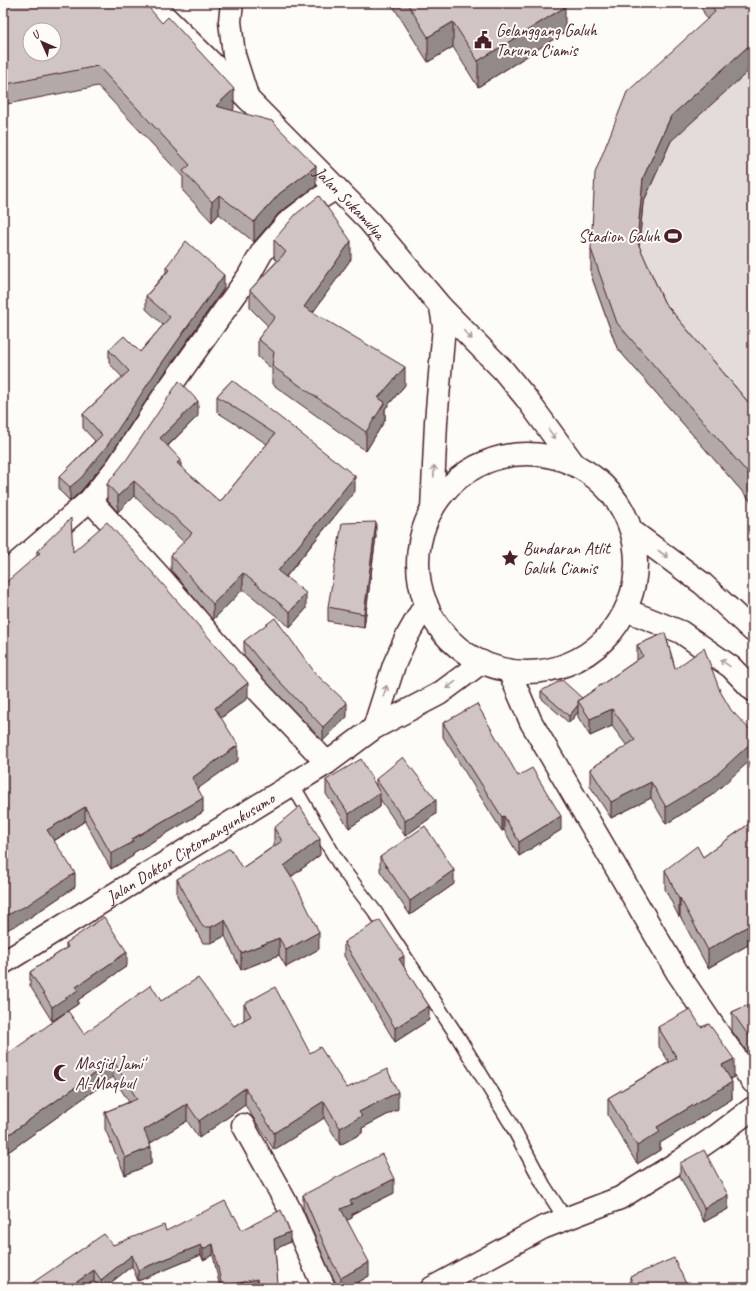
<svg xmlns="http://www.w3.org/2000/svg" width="756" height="1291" viewBox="0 0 756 1291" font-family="Caveat,sans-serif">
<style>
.green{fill:#e3dcda;stroke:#967e82}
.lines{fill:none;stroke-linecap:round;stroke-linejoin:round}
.lane-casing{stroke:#4a1f2b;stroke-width:16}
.street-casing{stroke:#4a1f2b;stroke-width:25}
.secondary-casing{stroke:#4a1f2b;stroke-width:25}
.lane{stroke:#fdfcf7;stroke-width:13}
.street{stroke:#fdfcf7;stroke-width:22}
.secondary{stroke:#fdfcf7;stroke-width:22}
.wall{fill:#b3a9a9;stroke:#4a1f2b}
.shaded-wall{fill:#928a89;stroke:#4a1f2b}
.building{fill:#d0c5c4;stroke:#4a1f2b;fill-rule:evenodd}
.oneway{stroke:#ac999b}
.labels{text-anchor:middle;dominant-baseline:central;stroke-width:4;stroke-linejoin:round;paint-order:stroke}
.poi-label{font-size:17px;fill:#4a1f2b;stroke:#fdfcf7;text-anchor:start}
.street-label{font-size:17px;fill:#4a1f2b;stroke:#fdfcf7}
</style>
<rect width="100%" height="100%" fill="#fdfcf7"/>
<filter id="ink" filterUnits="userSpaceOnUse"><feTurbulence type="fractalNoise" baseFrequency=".025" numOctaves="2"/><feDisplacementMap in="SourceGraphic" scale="8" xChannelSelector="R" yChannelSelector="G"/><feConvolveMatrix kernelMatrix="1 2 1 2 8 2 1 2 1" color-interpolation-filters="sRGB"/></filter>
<g filter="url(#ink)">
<!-- green -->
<path class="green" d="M753,3V504L617,348L591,275L595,198Z"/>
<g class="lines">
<!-- lane casing -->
<g class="lane-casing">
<path id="lane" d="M292,784L341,867L376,913L458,1037L510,1122L544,1186L559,1209L563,1221"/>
</g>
<!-- street casing -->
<g class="street-casing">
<path id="street" d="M151,3L248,99
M90,500L162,579L252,684L327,763
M3,575L90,500L117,467L167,391L248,277L262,252L287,223L314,202L336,188
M509,671L531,722L677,972L718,1033L753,1082
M243,1125L288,1206L324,1288
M432,1288L542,1228L620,1198L680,1161L719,1134L753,1108"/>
</g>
<!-- secondary casing -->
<g class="secondary-casing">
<g id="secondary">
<path id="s1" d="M232,3L230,21L234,55L248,99L369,221L441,307L503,370L526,398L574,464"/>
<circle cx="527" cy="563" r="109"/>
<path d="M432,510L436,422L444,326L441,307"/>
<path d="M632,531L703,584L753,631"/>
<path d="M626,610L681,632L731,667L753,690"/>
<path d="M374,728L394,665L406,638L426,603"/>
<path id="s2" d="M3,963L327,763L374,728L439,694L482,662"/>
</g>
</g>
<!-- lane -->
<use href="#lane" class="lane"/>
<!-- street -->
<use href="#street" class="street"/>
<!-- secondary -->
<use href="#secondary" class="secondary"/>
</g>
<!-- wall -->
<path class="wall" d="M3,3L234,109L232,110L316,186L279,213L254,242L219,214L212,222L183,191V177L98,86L7,104L3,100Z
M367,3H376L370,7Z
M391,3H563L565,32L478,87L453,47L428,62Z
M699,3H753L671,141L643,203L639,246L664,302L753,408V504L617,348L591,275V249L707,19Z
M274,240L351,259L313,312L405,385L385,409V420L366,451L272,384V369L258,357V339L268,326L250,308V290L277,261L274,258Z
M166,267L224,288L157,384L107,460L81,491L70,501L59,490V477L95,441L83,428V414L122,377L109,363V350L140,352L163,325L146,309V296L166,272Z
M232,380L355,491L286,577L306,609L290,627L243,589L213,620L171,570V555L184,542L134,496L118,512L107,500V484L198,416L168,446L181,467L220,502L267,444L217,412V396Z
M376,536L364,628L328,621V607Z
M37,551L73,552L248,698L221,718L238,760L198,788L203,812L133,853V856L111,869L85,821L54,841L75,887L26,920Z
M665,633L712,795L666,824L651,798L611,818L590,786V769L627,746L612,726L590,736L578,717V712L569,723L541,698V691L582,698L637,660V645Z
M244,641L347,717L323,741L261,676L244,655Z
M443,723L518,776L561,830L519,856L504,830L502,831L443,737Z
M376,779L436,814L405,836L380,799V807L349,828L326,794V780L376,786Z
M753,821V947L749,948L748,945L708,968L680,916L679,917L665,889V870L703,857Z
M274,828L320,855L291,877L319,949L286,967L279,955L241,970L225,936L211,943H203L177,896V879L242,868L274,846Z
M380,857L454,884L410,915L380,871Z
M344,942L404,967L429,1020L395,1042L344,956Z
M66,943L127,966L78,1000V1004L52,1021L30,986V972L66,948Z
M161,1001L234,1026L244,1020V1004L310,1053L347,1088L398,1109L362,1128V1133L340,1145L324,1118L274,1150L245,1105L199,1138L187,1121L150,1143L151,1164L125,1175L105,1129V1112L129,1102L113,1077L4,1155L3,1153V1053L5,1056L84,1034Z
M753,1003V1060L732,1031V1012Z
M658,1027H701L734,1077L731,1078L732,1099L660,1143V1150L637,1164L608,1115V1098L669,1062L658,1045Z
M680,1163L728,1209L704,1222L680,1177Z
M394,1193L352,1214V1218L347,1220L369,1276L348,1288H339L331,1274L303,1209V1195Z
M233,1216L242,1230L290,1242L275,1249L278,1288H220L213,1255L203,1260L201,1255L138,1281L132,1266L104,1288H99L94,1281L25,1288L113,1245L166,1231Z
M630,1277L688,1288H630Z"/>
<!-- shaded-wall -->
<path class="shaded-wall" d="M370,3H376L370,7Z
M565,7V32L478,87V61Z
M453,22V47L428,62V37Z
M753,42V67L671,141L643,203L637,266V241L643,178L671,116Z
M234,89V109L216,126V106Z
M316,166V186L279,213L254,242V222L279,194Z
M219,195V214L212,222V202Z
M351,241V259L304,325V307Z
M224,275V288L157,384L107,460L81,491L70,501V487L157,370Z
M405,367V385L385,409V420L366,451V432L378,398Z
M198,401V416L160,453V438Z
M181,460V475L177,463Z
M355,476V491L278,586V571Z
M134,481V496L118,512V496Z
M376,522V536L364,628V614Z
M243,573V589L213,620V604Z
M306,593V609L290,627V612Z
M248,683V698L215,722V708Z
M347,703V717L323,741V727Z
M578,705V712L569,723V716Z
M612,709V726L590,736V719Z
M753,741V758L712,795L666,824V807Z
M238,745V760L192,793V778Z
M651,782V798L611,818V802Z
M380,793V807L349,828V814Z
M203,798V812L133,853V856L111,869V854L132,839Z
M436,800V814L405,836V821Z
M85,807V821L47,845V830Z
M504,816V830L502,831V817Z
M561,816V830L519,856V842Z
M320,839V855L284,882V866Z
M454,870V884L410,915V901Z
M75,873V887L26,920L3,932V917Z
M680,898V916L679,917V899Z
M225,920V936L211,943V927Z
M748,926V945L708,968V950Z
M753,928V947L749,948V930Z
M319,932V949L286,967V950Z
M279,938V955L241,970V953Z
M127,952V966L78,1000V1004L52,1021V1007L76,987Z
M404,956V970L399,959Z
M429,1006V1020L395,1042V1028Z
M734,1059V1077L722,1082V1065Z
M113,1060V1077L4,1155V1138Z
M732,1082V1099L660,1143V1150L637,1164V1146L657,1127Z
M245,1088V1105L199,1138V1121Z
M398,1092V1109L362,1128V1133L340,1145V1128L359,1112Z
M324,1101V1118L274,1150V1133Z
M187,1104V1121L144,1147V1130Z
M151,1147V1164L125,1175V1158Z
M394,1179V1193L352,1214V1218L341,1223V1209L350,1201Z
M728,1195V1209L704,1222V1208Z
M290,1232V1242L274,1250V1239Z
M213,1244V1255L203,1260V1249Z
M201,1245V1255L138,1281V1270Z
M132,1255V1266L104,1288H101V1280Z
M369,1262V1276L348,1288H341V1278Z
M94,1270V1281L84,1288H68Z
M257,1279V1288H222V1287Z"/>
<!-- building -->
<path class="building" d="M3,3H145L162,23L168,17L234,89L216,106L272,121L316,166L279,194L254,222L219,195L212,202L183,171L190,165L98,66L7,84L3,80ZM30,30H54V54H30Z
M407,3H563L565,7L478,61L453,22L428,37Z
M711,3H753V42L671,116L643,178L637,241L664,302L753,408V479L617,323L591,249L595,173L627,92L715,12Z
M319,196L351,241L304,307L405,367L378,398L385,402L366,432L272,366L274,352L258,339L275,317L250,290L286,252L274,240L296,214Z
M186,241L224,275L157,370L107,446L81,478L70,487L59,477L102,435L83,414L129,371L109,350L124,336L140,352L170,317L146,296L169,270L166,267Z
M232,380L355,476L278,571L306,593L290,612L243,573L213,604L171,555L192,533L134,481L118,496L107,484L127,459L179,381L198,401L160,438L181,460L177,463L220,502L275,434L217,396Z
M71,518L73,552L107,522L153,573L248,683L215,708L238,745L192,778L203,798L132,839L133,842L111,854L85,807L47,830L75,873L26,906L3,917V585L40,553L37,551Z
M376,522L364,614L328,607L342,523Z
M275,618L316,674L347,703L323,727L261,662L244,641Z
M665,633L675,669L704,648L720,691L731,710L753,733V741L712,779L666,807L651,782L611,802L590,769L635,740L612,709L590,719L578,701L643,656L637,645Z
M562,680L582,698L578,701V705L569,716L541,691Z
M477,704L518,776L532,768L561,816L519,842L504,816L502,817L443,723Z
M403,757L436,800L405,821L376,779Z
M361,759L380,793L349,814L326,780Z
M300,806L320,839L284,866L295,883L319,932L286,950L279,938L241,953L225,920L211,927H203L177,879L230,848L242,868L282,841L274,828Z
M753,821V928L749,930L748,926L708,950L680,898L679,899L665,870L697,846L703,857Z
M425,826L454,870L410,901L380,857Z
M104,917L127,952L76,987L78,990L52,1007L30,972L68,947L66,943Z
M380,920L404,956L399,959L429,1006L395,1028L344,942Z
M198,978L234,1026L251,1016L244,1004L275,987L310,1053L320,1047L347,1088L387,1069L398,1092L359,1112L362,1116L340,1128L324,1101L274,1133L245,1088L199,1121L187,1104L144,1130L151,1147L125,1158L105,1112L137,1099L113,1060L4,1138L3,1136V1053L5,1056L68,1011L84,1034L151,985L161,1001Z
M753,1003V1042L732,1012Z
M690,1009L701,1027L709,1024L734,1059L722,1065L732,1082L657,1127L660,1132L637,1146L608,1098L677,1058L658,1027Z
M704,1150L728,1195L704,1208L680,1163Z
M382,1154L394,1179L350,1201L352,1204L341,1209L369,1262L341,1278L331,1260L303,1195Z
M225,1201L233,1216L234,1215L242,1230L281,1210L290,1232L274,1239L278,1284L258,1286L257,1279L222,1287L213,1244L203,1249L201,1245L138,1270L132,1255L101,1280L94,1270L68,1288H25L104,1234L113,1245L164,1225L166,1231Z
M674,1258L688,1288H635L630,1277Z"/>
<!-- one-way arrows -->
<defs><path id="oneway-shaft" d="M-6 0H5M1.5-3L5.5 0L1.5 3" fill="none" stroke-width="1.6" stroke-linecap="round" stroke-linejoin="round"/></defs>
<g class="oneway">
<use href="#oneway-shaft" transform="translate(468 335) rotate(46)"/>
<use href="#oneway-shaft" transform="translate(552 434) rotate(54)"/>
<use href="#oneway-shaft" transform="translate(434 471) rotate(-88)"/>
<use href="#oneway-shaft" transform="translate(663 554) rotate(37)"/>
<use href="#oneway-shaft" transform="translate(725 663) rotate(-145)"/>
<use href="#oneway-shaft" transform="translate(451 685) rotate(143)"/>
<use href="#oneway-shaft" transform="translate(385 691) rotate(-72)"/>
</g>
</g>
<!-- icons -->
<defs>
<g id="civic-bare" transform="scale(1.38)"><path d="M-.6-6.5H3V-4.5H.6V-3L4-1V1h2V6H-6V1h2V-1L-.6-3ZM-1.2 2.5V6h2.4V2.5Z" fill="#4a1f2b" stroke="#fdfcf7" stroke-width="2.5" paint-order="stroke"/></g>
<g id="stadium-bare" transform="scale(1.38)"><path d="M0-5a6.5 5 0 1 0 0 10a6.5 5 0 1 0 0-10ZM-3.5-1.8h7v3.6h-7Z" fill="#4a1f2b" stroke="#fdfcf7" stroke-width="2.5" paint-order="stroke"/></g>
<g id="sight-bare" transform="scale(1.38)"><path d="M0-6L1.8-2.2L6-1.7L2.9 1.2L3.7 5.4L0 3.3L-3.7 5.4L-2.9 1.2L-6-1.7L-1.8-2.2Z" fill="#4a1f2b" stroke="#fdfcf7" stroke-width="2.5" paint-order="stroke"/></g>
<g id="mosque-bare" transform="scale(1.38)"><path d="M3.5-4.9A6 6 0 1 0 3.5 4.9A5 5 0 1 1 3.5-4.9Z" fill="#4a1f2b" stroke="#fdfcf7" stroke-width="2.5" paint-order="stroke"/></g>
</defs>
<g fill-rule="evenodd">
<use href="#civic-bare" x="483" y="40"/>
<use href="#stadium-bare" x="673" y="236"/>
<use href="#sight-bare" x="510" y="558"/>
<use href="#mosque-bare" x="62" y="1073"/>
</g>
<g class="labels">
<!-- poi labels -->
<g class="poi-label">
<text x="496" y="30">Gelanggang Galuh<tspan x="496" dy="20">Taruna Ciamis</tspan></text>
<text x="660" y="236" text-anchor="end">Stadion Galuh</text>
<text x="523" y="548">Bundaran Atlit<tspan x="523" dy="20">Galuh Ciamis</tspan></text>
<text x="75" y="1063">Masjid Jami'<tspan x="75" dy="20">Al-Maqbul</tspan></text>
</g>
<!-- street labels -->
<g class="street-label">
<text stroke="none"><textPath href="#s1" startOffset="244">Jalan Sukamulya</textPath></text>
<text stroke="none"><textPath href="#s2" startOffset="220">Jalan Doktor Ciptomangunkusumo</textPath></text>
</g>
</g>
<!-- margin -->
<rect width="756" height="1291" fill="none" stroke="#fdfcf7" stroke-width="16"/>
<rect x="8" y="8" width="740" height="1275" fill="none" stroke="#4a1f2b" stroke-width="1.5" filter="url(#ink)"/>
<!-- north arrow -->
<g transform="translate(42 42) rotate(315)"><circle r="19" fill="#fdfcf7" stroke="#b5a4a5"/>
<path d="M0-3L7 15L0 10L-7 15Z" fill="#4a1f2b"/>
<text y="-6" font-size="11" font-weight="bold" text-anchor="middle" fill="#4a1f2b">U</text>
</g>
</svg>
